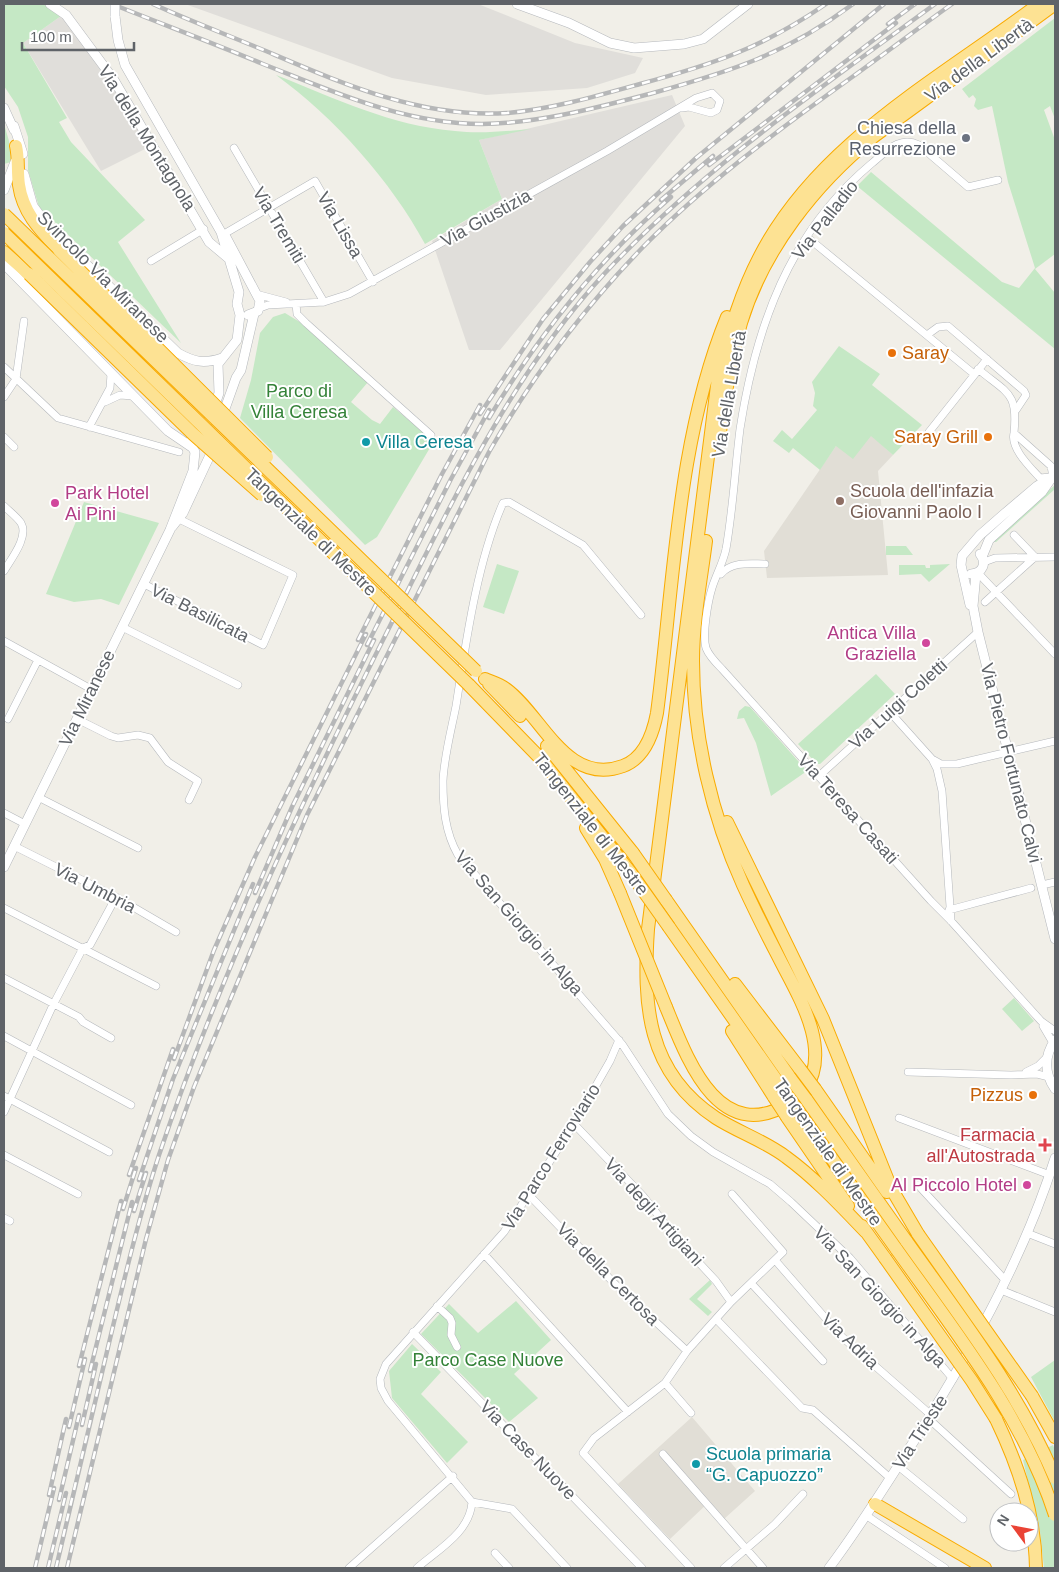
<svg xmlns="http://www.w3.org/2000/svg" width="1059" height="1572" viewBox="0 0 1059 1572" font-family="Helvetica,sans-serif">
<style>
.industrial{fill:#e0deda}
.education{fill:#e1ded6}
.green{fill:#c5e8c5}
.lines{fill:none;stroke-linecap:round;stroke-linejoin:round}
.minor-casing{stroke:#b5b8bc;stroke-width:8}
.tertiary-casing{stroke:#b5b8bc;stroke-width:10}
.motorway-casing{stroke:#f9ab00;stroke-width:14}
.minor{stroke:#fff;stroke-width:7}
.tertiary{stroke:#fff;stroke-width:9}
.motorway{stroke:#fde293;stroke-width:12}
.rail-casing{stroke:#b6b7b8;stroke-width:4.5}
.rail{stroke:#fff;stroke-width:2.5;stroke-dasharray:8;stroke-linecap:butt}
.tertiary-bridge-casing{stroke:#b5b8bc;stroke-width:10;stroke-linecap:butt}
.motorway-bridge-casing{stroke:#f9ab00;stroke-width:14;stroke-linecap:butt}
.tertiary-bridge{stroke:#fff;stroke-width:9}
.motorway-bridge{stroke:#fde293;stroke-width:12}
.worship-dot{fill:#6b7280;stroke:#fff;stroke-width:2}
.food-dot{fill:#e8710a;stroke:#fff;stroke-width:2}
.culture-dot{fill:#0f9aa8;stroke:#fff;stroke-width:2}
.education-dot{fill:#8d6e63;stroke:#fff;stroke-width:2}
.hotel-dot{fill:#d1479c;stroke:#fff;stroke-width:2}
.health-dot{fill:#e0444e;stroke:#fff;stroke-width:2}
.labels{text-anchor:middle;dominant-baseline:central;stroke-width:4;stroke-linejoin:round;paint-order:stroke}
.street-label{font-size:18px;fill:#5f6368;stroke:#fff}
.worship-label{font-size:18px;fill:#5b616d;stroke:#fff;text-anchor:end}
.food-label{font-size:18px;fill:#c56008;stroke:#fff;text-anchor:end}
.park-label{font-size:18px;fill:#348238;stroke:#fff}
.culture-label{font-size:18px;fill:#0d838f;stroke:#fff;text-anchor:start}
.education-label{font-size:18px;fill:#785e54;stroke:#fff;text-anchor:start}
.hotel-label{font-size:18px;fill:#b23c85;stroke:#fff;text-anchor:end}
.health-label{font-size:18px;fill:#be3a42;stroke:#fff;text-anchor:end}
</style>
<rect width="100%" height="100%" fill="#f1efe8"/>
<!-- industrial -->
<path class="industrial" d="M185,4H478L575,43L643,58L635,73L587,88L486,95L392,78Z
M61,16L104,71L149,147L101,171L23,43Z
M672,95L685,126L500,350H469L432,241L502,199L479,140Z"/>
<!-- education -->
<path class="education" d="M871,435L893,455L878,471L888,575L767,578L764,551L836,446Z
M692,1417L755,1491L724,1519L709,1502L670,1539L618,1484Z"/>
<!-- green -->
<path class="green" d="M4,4H43L61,16L23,43L67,118L59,122L71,142L145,220L118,242L181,343L39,207L28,170V137L18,107L4,86Z
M1055,18V119L1050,106L1044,110L1055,140V254L1035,269L1055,293V349L857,186L871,172L1002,282L1019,288L1035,268L1008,182L992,106L978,110L974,106L976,99L973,95L969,98L962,89Z
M276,75C334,98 392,126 455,131C480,134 506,131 531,129L479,140L502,199L425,244C391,181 334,117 276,75Z
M4,124L9,141L11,162L4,164Z
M285,313L303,324L368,382L351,402L372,420L380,424L393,407L434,441L377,537L365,545L240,418L251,380L260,333L273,317Z
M839,346L880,374L872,385L922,425L893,455L871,436L853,459L836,446L820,470L793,448L789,453L773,441L782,430L792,439L817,410L813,406L815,393L812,382Z
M1055,485V489L996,542H991Z
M84,502L159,523L119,605L101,599L74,602L46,594Z
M886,546H906L913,555H886Z
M497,564L519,571L504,614L483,607Z
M950,564L929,582L921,574L899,575V565H925L926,568H930V565Z
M876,674L895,694L820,764H817L798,744Z
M745,706L750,707L807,771L771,796L756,743L744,718L737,719L739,711Z
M1014,998L1034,1021L1022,1031L1002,1009Z
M710,1280L712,1284L697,1299L712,1312L708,1316L689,1299Z
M516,1301L551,1340L514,1374L538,1398L509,1422L421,1334L449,1304L478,1333Z
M412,1344L441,1372L421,1394L468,1442L447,1463L392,1398L389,1371Z
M1055,1360V1422L1031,1377Z
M1053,1445L1055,1450V1568H1044L1040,1532L1023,1460Z"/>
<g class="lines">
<!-- minor casing -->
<g class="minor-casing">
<path id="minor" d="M234,148L324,302
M998,180L968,187L919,145C899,135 886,152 871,164C789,233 756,326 740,429C735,469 733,509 726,549C723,563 716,575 712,588C708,601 702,635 706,648C709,656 716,663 722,669L931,901L951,921L1041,1021L1055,1031
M224,234L315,181L373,282
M807,237L974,374
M151,261L204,229
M256,294L286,302
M296,304L297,314L306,323L431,435
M260,308L268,305L324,302L349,294L607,151L696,98L712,93L720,101L717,110L711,113L689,107L682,108
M927,335L938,327L948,326L1024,391L1026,395L1016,410
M4,367L58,418L179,452
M978,369C1008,394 1018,392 1014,433
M4,397L16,379L24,321
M105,402L120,395L133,396
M89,427L110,388L111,374
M929,432L987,359
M4,437L14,447
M1050,477L1040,478C1030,467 1010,448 1014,433L1051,466L1053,477
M4,506C9,511 17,517 21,523C29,537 11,559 4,571
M984,562L995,558L1055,557
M978,573L1055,654
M721,574C732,561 750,564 765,564
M144,584L263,645L293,575L179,519
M985,602L1035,557L1014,535
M641,615L583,545L509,502L503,503C477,562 466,642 456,706C451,731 444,757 443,781C443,808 445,832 458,855L622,1044L668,1114L691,1136L713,1152L770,1184L791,1202L850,1258L953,1379
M122,627L238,685
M4,641L91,689
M889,711L932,759L937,769L942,791L951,921
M8,719L38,660
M77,719L111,736L118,738L138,735L150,738L168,762L198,781L189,800
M932,759L941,764H957L1055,741
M819,776L978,632
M38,797L138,848
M4,813L25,824
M14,846L116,897L176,932
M1042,885L1055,882
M4,908L156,986
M949,910L1031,888
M4,978L79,1017L83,1022L111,1038
M1043,1026L1053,1043
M4,1036L131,1105
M908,1072L1011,1075L1037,1074L1049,1077
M1026,1072L1038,1066L1048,1056
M4,1096L109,1152
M4,1112L53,1005L83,948L90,945L116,897
M899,1118L1050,1175
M574,1124L643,1196L677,1239L716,1281L731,1302
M4,1155L78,1194
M918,1185L1005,1280
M529,1195L614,1283L687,1351
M4,1218L10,1221
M1027,1233L1055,1244
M484,1254L628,1412
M775,1260L841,1336L931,1415
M751,1283L823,1361
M1001,1290L1055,1312
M437,1306L450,1318L452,1323L451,1335L457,1347
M717,1320L802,1408L813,1410L890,1478
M413,1332L642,1568
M665,1383L691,1413
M929,1419L1011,1494
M663,1454L763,1568
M898,1466L963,1519
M472,1502L512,1509L567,1568
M867,1516L945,1568
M495,1553L509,1568
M349,1568L453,1476
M417,1568C439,1549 470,1532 472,1502L388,1401L381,1388L380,1379L386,1364L504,1232L574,1124L610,1061L619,1040
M691,1568L583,1453L594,1438L665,1383L687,1351L731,1302L783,1252L732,1194
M724,1568L775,1524L803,1494"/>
</g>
<!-- tertiary casing -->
<g class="tertiary-casing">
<path id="tertiary" d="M50,4L66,15L114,80L209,242L228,258
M517,4L569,23L610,43L634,48L684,44L703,39L748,4
M4,108L14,130
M14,126L23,154
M24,174L33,206L49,228L178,353C194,362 204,364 222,358
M4,190L15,162
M226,237L260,301L258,311L248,315
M4,264L168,431L193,448
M222,417L236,378L241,370L254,314
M172,527L183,513L211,453L215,447
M982,557L989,540L1042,492L1051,479
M971,574C983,573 987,563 980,554
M976,574L973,606L978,632L1055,939
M970,605L961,565L962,556L980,535L1004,514L1037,486L1055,475
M4,867L170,530L193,471L195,452L191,445L192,436L210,419L219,393L218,364L237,340L240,315L237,304L239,292L221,232L125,65L118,40L115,16
M1055,1040C1044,1056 1044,1073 1055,1089
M829,1568C857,1531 882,1491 907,1452C966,1360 1022,1263 1055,1158"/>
</g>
<!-- motorway casing -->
<g class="motorway-casing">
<path id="motorway" d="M16,146C19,159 17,172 19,185C23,213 40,230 59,250
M4,252L29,274
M720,432C725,395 731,359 741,323C763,250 815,184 873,137L1055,4
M706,541C701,580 693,621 693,661C693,737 712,816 743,885C754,909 766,933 778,956C797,994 833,1048 805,1090
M485,679C492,682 500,684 506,689C542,715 566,787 623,766C645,758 653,734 657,713C674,584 677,439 727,317
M489,684L520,716
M469,685L540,758L630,872
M547,746L633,853
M727,822L823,1019L891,1188L918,1234
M586,828L605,859L620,893
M666,900L791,1079
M669,927L782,1088
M735,984L800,1069
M666,1007C687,1058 718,1147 790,1103
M732,1031L774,1097
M815,1089L887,1192
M806,1099L907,1242
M796,1108L897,1250
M787,1117L848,1206
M862,1226L885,1258
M866,1232C841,1206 815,1178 786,1157C765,1141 738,1132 716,1118C646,1072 643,1004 648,929L719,370C730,331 741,292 760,256C818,143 941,78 1039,4
M1032,1396L1055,1437
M996,1419C1019,1467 1035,1515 1036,1568
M875,1504L985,1568"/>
</g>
<!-- minor -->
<use href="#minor" class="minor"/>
<!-- tertiary -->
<use href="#tertiary" class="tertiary"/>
<!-- motorway -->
<use href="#motorway" class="motorway"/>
<!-- rail casing -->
<g class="rail-casing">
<path id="rail" d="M112,4C162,24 213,43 263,64C334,92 404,124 482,124C541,123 596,108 653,93C732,71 786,54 853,4
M153,4C188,20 225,34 261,49C339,82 420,119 507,113C552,109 597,96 640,84C714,64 762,48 826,4
M888,24L915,4
M709,165L896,23
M661,200L713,156
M480,414L543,319L590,262L623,226L696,158L884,4
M489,418C538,336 598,260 671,197
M358,640L442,474L480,405
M367,645L451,479L489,410
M255,893L292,807L374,640
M174,1059L214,950L255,857L366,634
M129,1175L173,1049
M139,1180L173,1079L253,884
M123,1209L136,1168
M134,1211L146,1173
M79,1366L121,1201
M90,1371L132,1202
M82,1425L96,1364
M69,1427L85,1359
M49,1495L66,1419
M59,1500L79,1415
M35,1568L54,1488
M48,1568L66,1493
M56,1568C73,1493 91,1418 109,1343C124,1280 139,1216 159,1155C221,971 306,793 393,620C454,498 512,374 605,273C702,169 821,88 935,4
M67,1568L146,1239L168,1160L194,1087L307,815L489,452C532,377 583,309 643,247C705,184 777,131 848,80C883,55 917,29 952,4"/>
</g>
<!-- rail -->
<use href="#rail" class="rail"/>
<!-- tertiary-bridge casing -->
<g class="tertiary-bridge-casing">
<path id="tertiary-bridge" d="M115,4V16"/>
</g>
<!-- motorway-bridge casing -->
<g class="motorway-bridge-casing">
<path id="motorway-bridge" d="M4,214L476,671
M4,233L469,685
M59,250L267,457
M29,274L193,434L262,495
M633,853L666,900
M630,872L669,927
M620,893L666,1007
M800,1069L815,1089
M791,1079L806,1099
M782,1088L796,1108
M774,1097L787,1117
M918,1234L1032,1396
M907,1242C961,1318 1019,1392 1055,1478
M897,1250C956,1333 1023,1416 1055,1515
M885,1258L972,1381L996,1419"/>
</g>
<!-- tertiary-bridge -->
<use href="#tertiary-bridge" class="tertiary-bridge"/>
<!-- motorway-bridge -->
<use href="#motorway-bridge" class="motorway-bridge"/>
</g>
<!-- markers -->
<circle class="worship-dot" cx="966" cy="138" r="5"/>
<g class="food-dot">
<circle cx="892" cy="353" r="5"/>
<circle cx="988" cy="437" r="5"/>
<circle cx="1033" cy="1095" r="5"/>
</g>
<g class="culture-dot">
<circle cx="366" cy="442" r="5"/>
<circle cx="696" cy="1464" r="5"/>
</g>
<circle class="education-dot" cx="840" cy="501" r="5"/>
<g class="hotel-dot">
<circle cx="55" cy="503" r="5"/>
<circle cx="926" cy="643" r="5"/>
<circle cx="1027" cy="1185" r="5"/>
</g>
<path class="health-dot" d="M1042.5 1137.5h5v5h5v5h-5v5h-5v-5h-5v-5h5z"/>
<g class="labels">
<!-- street labels -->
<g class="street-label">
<text transform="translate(979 60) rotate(-36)">Via della Libertà</text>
<text transform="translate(147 138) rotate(58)">Via della Montagnola</text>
<text transform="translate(486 218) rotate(-29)">Via Giustizia</text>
<text transform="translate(825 220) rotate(-52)">Via Palladio</text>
<text transform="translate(279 225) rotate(59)">Via Tremiti</text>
<text transform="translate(340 225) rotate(60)">Via Lissa</text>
<text transform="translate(103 277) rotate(45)">Svincolo Via Miranese</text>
<text transform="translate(729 394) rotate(-80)">Via della Libertà</text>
<text transform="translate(311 532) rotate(44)">Tangenziale di Mestre</text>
<text transform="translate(200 613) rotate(27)">Via Basilicata</text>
<text transform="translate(87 698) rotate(-64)">Via Miranese</text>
<text transform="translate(898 704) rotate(-42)">Via Luigi Coletti</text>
<text transform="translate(1011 763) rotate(76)">Via Pietro Fortunato Calvi</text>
<text transform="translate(848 809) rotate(48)">Via Teresa Casati</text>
<text transform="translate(591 824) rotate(52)">Tangenziale di Mestre</text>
<text transform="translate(95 888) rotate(27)">Via Umbria</text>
<text transform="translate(519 923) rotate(49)">Via San Giorgio in Alga</text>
<text transform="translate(828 1152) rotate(55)">Tangenziale di Mestre</text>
<text transform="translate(551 1157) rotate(-58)">Via Parco Ferroviario</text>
<text transform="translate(654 1212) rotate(48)">Via degli Artigiani</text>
<text transform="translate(608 1274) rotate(45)">Via della Certosa</text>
<text transform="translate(880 1297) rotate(47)">Via San Giorgio in Alga</text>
<text transform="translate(850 1341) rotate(44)">Via Adria</text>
<text transform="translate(920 1432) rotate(-57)">Via Trieste</text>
<text transform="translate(528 1450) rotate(46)">Via Case Nuove</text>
</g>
<!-- worship labels -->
<g class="worship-label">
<text x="956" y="128">Chiesa della<tspan x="956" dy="21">Resurrezione</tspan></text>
</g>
<!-- food labels -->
<g class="food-label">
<text x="902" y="353" text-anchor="start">Saray</text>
<text x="978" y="437">Saray Grill</text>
<text x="1023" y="1095">Pizzus</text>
</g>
<!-- park labels -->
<g class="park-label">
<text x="299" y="391">Parco di<tspan x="299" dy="21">Villa Ceresa</tspan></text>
<text x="488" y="1360">Parco Case Nuove</text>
</g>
<!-- culture labels -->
<g class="culture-label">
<text x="376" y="442">Villa Ceresa</text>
<text x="706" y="1454">Scuola primaria<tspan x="706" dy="21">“G. Capuozzo”</tspan></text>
</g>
<!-- education labels -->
<g class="education-label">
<text x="850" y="491">Scuola dell'infazia<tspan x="850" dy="21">Giovanni Paolo I</tspan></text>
</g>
<!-- hotel labels -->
<g class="hotel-label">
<text x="65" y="493" text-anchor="start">Park Hotel<tspan x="65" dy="21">Ai Pini</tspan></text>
<text x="916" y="633">Antica Villa<tspan x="916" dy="21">Graziella</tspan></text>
<text x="1017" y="1185">Al Piccolo Hotel</text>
</g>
<!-- health labels -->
<g class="health-label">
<text x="1035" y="1135">Farmacia<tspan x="1035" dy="21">all'Autostrada</tspan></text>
</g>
</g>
<!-- border -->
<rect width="1059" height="1572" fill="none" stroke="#5f6368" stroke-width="10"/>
<!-- north arrow -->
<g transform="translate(1014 1527) rotate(302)"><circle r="24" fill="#ffffff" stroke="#bfc1c3"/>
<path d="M0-4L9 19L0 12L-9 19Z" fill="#ea4335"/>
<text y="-8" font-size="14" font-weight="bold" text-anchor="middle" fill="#5f6368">N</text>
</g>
<!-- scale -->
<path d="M22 42v8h112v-8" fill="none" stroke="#5f6368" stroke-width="2.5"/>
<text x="30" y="42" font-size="15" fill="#5f6368" stroke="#ffffff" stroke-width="4" paint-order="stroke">100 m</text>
</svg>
